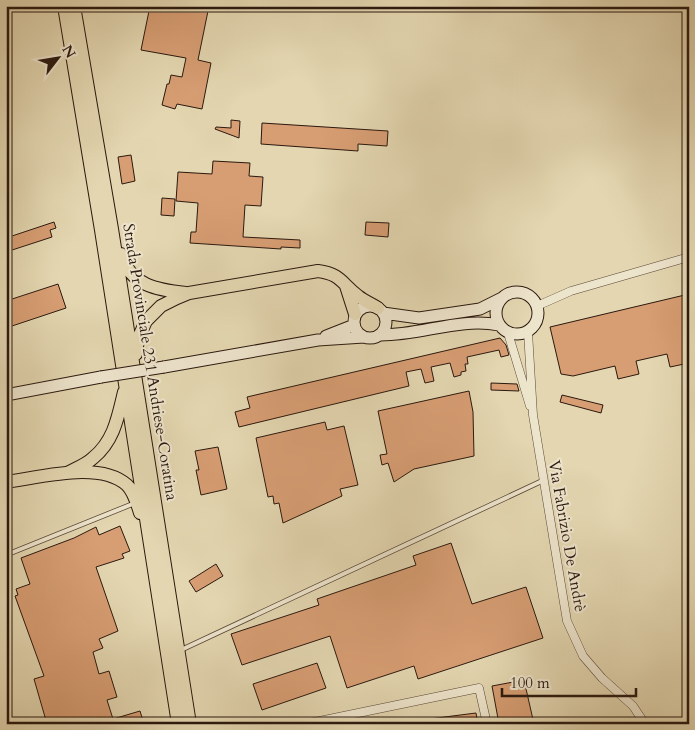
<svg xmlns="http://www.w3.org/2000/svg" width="695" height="730" viewBox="0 0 695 730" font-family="Cardo,serif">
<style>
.building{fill:#d79d73;stroke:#2b190f}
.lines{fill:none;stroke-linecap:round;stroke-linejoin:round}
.lane-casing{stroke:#594837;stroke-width:5.5}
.street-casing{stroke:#594837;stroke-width:9}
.secondary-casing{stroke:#2b190f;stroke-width:13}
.primary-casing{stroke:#2b190f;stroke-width:14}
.lane{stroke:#ede4cc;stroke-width:4}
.street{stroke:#ede4cc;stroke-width:8}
.secondary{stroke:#ede4cc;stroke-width:11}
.primary{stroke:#e3d6b0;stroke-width:12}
.secondary-bridge-casing{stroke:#2b190f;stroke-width:13;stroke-linecap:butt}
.secondary-bridge{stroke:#ede4cc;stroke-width:11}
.labels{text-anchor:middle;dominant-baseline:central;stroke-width:4;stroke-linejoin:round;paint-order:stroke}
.street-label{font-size:16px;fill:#2b190f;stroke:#ede4cc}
</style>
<rect width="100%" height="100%" fill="#e3d6b0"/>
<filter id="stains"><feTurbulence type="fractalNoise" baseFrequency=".004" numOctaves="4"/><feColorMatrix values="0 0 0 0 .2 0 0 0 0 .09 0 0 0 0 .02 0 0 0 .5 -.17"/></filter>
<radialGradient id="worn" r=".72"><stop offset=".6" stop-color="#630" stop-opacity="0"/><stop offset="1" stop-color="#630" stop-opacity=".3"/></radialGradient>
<!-- building -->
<path class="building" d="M150,6H209L198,60L211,63L202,109L177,104L175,109L162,105L167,84H169L171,75L182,77L186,58L141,50Z
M231,120L240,121L239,138L215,129L216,127L231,128Z
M262,123L388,131L387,146L358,144V151L261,144Z
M131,155L135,181L122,184L118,157Z
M213,161L250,163L249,176L263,177L261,206L245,205L243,237L300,240V248L281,247V249L190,243L191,232H196L198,203L176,201L178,172L212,174Z
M162,198L175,199L174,216L161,215Z
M54,222L56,228L50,230L52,237L6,252V238Z
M366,222L389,223L388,237L365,235Z
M58,284L66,308L6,328V301Z
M689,294V363L670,367L667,354L636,361L639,374L618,379L615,366L573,376L561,374L550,327Z
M500,338L506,345L509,355L501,357L499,350L467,357L468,364H465L466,371L461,372V375L454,377L450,363L431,367L434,381L425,383L421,369L406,372L409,386L239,427L235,412L250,408L247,397Z
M491,383L517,384L519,391L491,390Z
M469,391L473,412L474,456L414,469L394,482L388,463L382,465L380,455L387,454L378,411Z
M562,395L603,405L601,413L560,402Z
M325,422L327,430L344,426L358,485L340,489L342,496L283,523L279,503L274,504L273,496L268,497L256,438Z
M218,447L227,489L201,495L196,470H199L195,451Z
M120,526L130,551L122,554L124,558L96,567L118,631L99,639L103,648L93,652L99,674L109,671L117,697L107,700L113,719L140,711L144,724H101L99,718L85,722L86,724H47L34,679L44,676L15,596L18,595L16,589L30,584L21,558L74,538L96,527L99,535Z
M451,543L472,604L526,587L543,638L418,679L414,666L347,688L330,636L242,665L231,634L319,605L317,599L416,565L413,556Z
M216,564L223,576L196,592L189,581Z
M317,663L326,688L262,710L253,684Z
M524,680L534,724H499L492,686Z
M476,713L478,724H429V719Z"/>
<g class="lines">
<!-- lane casing -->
<g class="lane-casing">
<path id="lane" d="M6,555L135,503
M181,650L544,480"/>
</g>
<!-- street casing -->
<g class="street-casing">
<path id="street" d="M537,306L571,291L689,257
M528,332L533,415L567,621L583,656L602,678L633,706L645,724
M508,333L530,406
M305,724L479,688L487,724"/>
</g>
<!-- secondary casing -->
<g class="secondary-casing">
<path id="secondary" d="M496 313a21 21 0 1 1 42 0a21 21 0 1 1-42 0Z
M354 322a16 16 0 1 1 32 0a16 16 0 1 1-32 0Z
M383,313L419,318L480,309L502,298
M379,335C420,336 459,317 499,325
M326,336L354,325
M164,367L318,340L364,337
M6,395L101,377"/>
</g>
<!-- primary casing -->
<g class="primary-casing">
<path id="primary" d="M64,6L101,230L178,724
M74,6L112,229L190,724
M121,254C130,286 158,290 186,293
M346,286L355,314
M136,354L138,339L146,321L161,306L177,298L189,293L318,271C341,274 341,283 358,296C364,301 372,304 378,308
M69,472C77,468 87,464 93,458C114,441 118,417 124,392
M6,482C39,478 99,460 127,485C134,492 137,503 140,513"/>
</g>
<!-- lane -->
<use href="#lane" class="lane"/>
<!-- street -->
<use href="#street" class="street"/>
<!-- secondary -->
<use href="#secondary" class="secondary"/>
<!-- primary -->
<use href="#primary" class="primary"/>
<!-- secondary-bridge casing -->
<g class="secondary-bridge-casing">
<path id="secondary-bridge" d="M101,377L164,367"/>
</g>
<!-- secondary-bridge -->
<use href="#secondary-bridge" class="secondary-bridge"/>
</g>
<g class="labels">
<!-- street labels -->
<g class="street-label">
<text transform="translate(150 362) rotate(81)">Strada Provinciale 231 Andriese-Coratina</text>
<text transform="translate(567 536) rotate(80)">Via Fabrizio De Andrè</text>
</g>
</g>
<!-- margin -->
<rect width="695" height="730" fill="none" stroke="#e3d6b0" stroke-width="25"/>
<rect x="8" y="8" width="680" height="715" fill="none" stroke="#2b190f" stroke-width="2.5"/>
<rect x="12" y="12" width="670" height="705" fill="none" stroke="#2b190f"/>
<!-- north arrow -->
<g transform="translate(58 58) rotate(59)" stroke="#ede4cc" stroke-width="4" paint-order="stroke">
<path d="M0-4L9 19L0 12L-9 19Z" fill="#2b190f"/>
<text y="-8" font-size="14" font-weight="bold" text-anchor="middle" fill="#2b190f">N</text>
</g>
<!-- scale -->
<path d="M502 688v8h134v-8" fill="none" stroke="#2b190f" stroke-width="2.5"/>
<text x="510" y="688" font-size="15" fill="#2b190f" stroke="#ede4cc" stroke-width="4" paint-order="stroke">100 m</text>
<rect width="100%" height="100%" filter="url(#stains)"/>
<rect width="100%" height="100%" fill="url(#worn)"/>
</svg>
